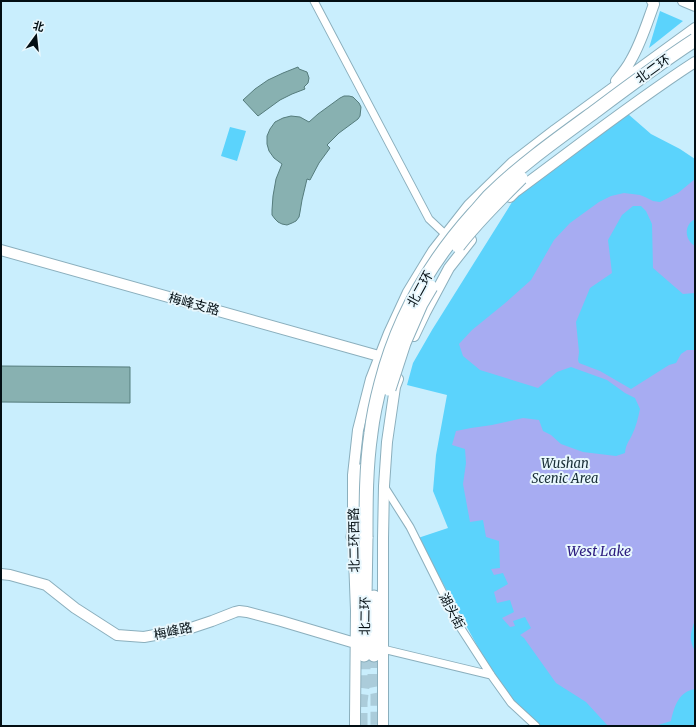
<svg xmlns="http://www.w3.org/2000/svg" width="696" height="727" viewBox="0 0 696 727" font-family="Merriweather,'Noto Sans SC',serif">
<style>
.green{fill:#5bd3fc}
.water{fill:#a7acf2}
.building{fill:#88b1b1;stroke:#557c7c}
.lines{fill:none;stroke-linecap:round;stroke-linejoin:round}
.highway-tunnel{stroke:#abccda;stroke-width:13;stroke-dasharray:13 6;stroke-linecap:butt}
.street-casing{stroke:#8bafbd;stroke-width:9}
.secondary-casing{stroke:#8bafbd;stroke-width:12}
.highway-casing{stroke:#8bafbd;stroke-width:15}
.street{stroke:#fff;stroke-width:7}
.secondary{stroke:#fff;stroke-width:10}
.highway{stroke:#fff;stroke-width:13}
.highway-bridge-casing{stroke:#8bafbd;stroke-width:15;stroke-linecap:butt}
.highway-bridge{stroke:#fff;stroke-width:13}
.labels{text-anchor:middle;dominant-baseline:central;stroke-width:4;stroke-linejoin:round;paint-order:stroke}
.street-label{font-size:13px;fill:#030e13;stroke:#e8f7fd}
.park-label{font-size:13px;font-style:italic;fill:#192f37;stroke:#e8f7fd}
.water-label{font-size:14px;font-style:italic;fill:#2b1a7e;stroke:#e8f7fd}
</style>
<rect width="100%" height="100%" fill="#c9eefd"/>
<!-- green -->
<path class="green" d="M660,11L683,21L649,48Z
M628,114L651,134L680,149L695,159V726H538L511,699L491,671L418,538L448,528L433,491L436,455L447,395L407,385L413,363L432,330L514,199Z
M230,127L246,131L237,161L221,156Z"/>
<!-- water -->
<path class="water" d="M695,179V219C684,225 684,239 695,246V293L683,294L653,268L652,224L646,211L641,206H633L622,215L608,240L612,273L590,288L576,322L579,352L578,360L579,363L600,371L631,389L669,365L676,363L681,354L687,350H695V620C691,632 688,639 695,651V689C679,691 674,707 671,721L655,726H608L586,702L556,683L524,638L520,635L531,628L525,617L513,621L515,626L510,627L502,618L514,612L510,600L497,603L494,592L508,584L503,573L494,575L491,569L500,568L499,541L486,537L483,520L470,522L463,484L466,463L465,449L452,445L456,431L471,428L492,425L523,418L539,420L543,431L551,435L561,444L583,452L616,456L625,453C626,444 628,443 632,435C636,427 638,418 640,409L635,398L625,393L607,380L571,367L557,372L538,388L480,370L463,356L459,344L472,330L504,304L531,280L554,240L570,223L599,202L611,196L624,193L640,195L645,197L653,201L660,202L678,193Z"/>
<!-- building -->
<path class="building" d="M298,67L299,69L307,72L309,78L308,83L304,87L305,89L292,94L280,100L258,116L243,100L255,89L268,80L283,73Z
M344,96H349L353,97L359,103L361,107L360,116L358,119L339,133L327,145L330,148L319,163L310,180L307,179L302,200L300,212L299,217L296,221L292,223L287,225L282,224L278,222L275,219L272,215V210L273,196L276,179L282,164L274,158L269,151L267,144V136L270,129L275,122L283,118L291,116L300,117L309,122L318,114L340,98Z
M1,366L130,367V403L1,402Z"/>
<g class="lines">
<!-- highway-tunnel -->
<path class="highway-tunnel" d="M374,655V679L377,694V726
M361,726V702L364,679V655"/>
<!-- street casing -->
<g class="street-casing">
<path id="street" d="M314,1L429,219L446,235
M384,486L410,527L460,627L491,675L511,703L536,726
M383,649L491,675"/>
</g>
<!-- secondary casing -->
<g class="secondary-casing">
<path id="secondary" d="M683,1L695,6
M616,81C621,75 627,68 631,60C641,43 647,23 654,4L652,1
M510,197L515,192C575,148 633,102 695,62
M1,250L386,358
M414,336L425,313L449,268L471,240
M353,507V475L358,430L371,379L389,333L408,292L433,251L469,205L512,163L555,130L695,28
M353,531L356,611L355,717V726
M1,574L10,575L46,585L75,608L117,635L144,637L188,629L212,621L235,612L239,611L247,612L281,621L355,643
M383,726V538L384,486L387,442L395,387L398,379"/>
</g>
<!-- highway casing -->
<g class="highway-casing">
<path id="highway" d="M353,537L363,470
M364,655L366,537
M374,655V597"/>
</g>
<!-- street -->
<use href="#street" class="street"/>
<!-- secondary -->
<use href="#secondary" class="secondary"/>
<!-- highway -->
<use href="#highway" class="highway"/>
<!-- highway-bridge casing -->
<g class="highway-bridge-casing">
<path id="highway-bridge" d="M458,246C477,221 499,200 521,178
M389,389L404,343L421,304L431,287
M366,537C366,502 366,467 371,433C373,416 377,398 381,383C397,320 430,262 473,214C479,208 484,201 490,195C523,163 560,137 597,110C629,86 661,62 695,40"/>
</g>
<!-- highway-bridge -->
<use href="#highway-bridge" class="highway-bridge"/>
</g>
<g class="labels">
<!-- street labels -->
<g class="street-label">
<text transform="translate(653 69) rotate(-36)">北二环</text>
<text transform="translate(420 289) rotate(-61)">北二环</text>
<text transform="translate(194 304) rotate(15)">梅峰支路</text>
<text transform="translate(354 540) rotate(-91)">北二环西路</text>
<text transform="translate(452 611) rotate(62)">湖头街</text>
<text transform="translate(365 616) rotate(-89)">北二环</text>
<text transform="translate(173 631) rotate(-12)">梅峰路</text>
</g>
<!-- park labels -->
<g class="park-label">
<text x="565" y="463">Wushan<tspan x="565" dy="15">Scenic Area</tspan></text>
</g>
<!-- water labels -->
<g class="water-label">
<text x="599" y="551">West Lake</text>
</g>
</g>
<!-- border -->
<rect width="696" height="727" fill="none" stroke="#030e13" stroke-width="4"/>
<!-- north arrow -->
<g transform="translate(36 36) rotate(15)" stroke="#e8f7fd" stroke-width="3" paint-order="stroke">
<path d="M0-3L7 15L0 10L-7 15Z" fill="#030e13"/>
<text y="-6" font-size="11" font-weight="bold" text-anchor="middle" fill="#030e13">北</text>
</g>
</svg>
